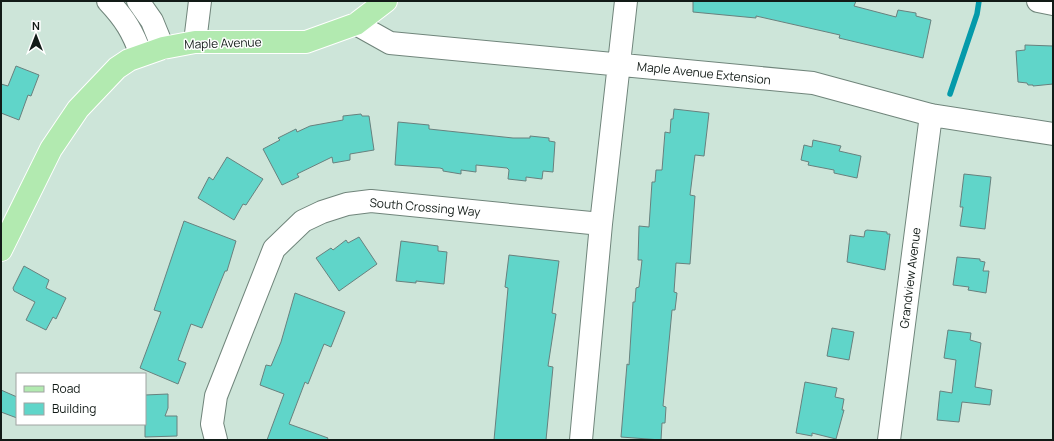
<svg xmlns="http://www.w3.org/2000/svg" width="1054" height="441" viewBox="0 0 1054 441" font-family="Manrope,sans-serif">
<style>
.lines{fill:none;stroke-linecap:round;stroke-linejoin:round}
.stream{stroke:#049aaa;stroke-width:5.5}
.building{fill:#60d5c9;stroke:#68817e}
.minor-casing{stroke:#70857b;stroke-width:24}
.major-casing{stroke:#fff;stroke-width:24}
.minor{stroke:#fff;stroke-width:22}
.major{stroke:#b2eab0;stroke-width:22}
.labels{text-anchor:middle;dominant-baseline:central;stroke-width:3;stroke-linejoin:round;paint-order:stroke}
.street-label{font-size:12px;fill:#121b17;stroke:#fff}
</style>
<rect width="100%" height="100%" fill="#cde5d9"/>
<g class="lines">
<!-- stream -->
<path class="stream" d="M950,94L977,14L979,1"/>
</g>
<!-- building -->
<path class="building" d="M693,1H856L854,6L896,17L898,10L916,13V16L931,20L923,58L839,38L840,35L756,16V18L693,12Z
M1025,45L1053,46V84L1033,86V85H1028L1027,83L1018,82L1016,51L1025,50Z
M16,66L39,75L31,96L28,95L19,120L1,113V84L8,86Z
M674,109L709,113L704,156L695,155L690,195L695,196L690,264L676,263L674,292L677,293L675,310H672L663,406L666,407L665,423H662L661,440L621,437L627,364L629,365L633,302H635L636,288L639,287L642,260H638L639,226L649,227L652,182H655L656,170H662L665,132L670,133L671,119H673Z
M361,114L362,116H369L374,150L350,154V160L333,163L332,157L297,174L299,177L282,185L263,149L280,140L278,138L296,129L297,132L310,126L343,120V116Z
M398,122L429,125V129L513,138H530V136L549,138V141L555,142L553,172L543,171L542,179L526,177V181L508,179L509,170L507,168L476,165V172L461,170V174L443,171V169L440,168L395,165Z
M813,140L841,146L839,151L861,156L857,178L834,173V170L808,165L809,162L801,160L804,145L812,147Z
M227,157L263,179L246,205L243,204L234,220L198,198L209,177L213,180Z
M964,174L991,177L985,229L960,226L963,207H960Z
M184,221L236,241L227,271H225L202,328L191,324L178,360L186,363L178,384L140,368L161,312L154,310Z
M867,230L887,232V234H890L885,270L847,262L850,235L864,237L865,231Z
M359,237L377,264L339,291L316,258L331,248L333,250L346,240L348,243Z
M401,241L438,246V251L447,252L444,284L416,281V283L396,281Z
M509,255L559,261L552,313L556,314L548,366L553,367L546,440H494L508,288L505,287Z
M957,257L980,259V261L985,262L983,271H989L986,293L968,290L969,287L953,285Z
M24,266L49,280L46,288L66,298L56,319L53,317L46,330L26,320L35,302L14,291L13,288Z
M295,293L345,312L331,347L324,344L308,384L305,382L289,424L328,438L327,440H267L284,394L260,385L266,365L271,366L281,342Z
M832,328L854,332L849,360L827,356Z
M948,330L971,333L970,340L981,343L975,387L992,390L990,405L962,402L959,422L937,420L940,391L952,393L956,360L944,358Z
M805,382L837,388L835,397L844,399L842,410H844L836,439L812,433V436L796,433Z
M1,390L17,397V418L1,412Z
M168,394V408L165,416H177V436L145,437V395Z"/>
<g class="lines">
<!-- minor casing -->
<g class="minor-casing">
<path id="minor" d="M108,1C125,19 133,32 141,55
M138,1L152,21L163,48
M1038,1L1053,4
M356,24L390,43L813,83L931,115L1053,134
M195,42L200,1
M216,440L212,424L216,396L274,249L303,221L322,212L347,204L371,201L601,224
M581,440L601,224L626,1
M889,440L931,115"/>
</g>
<!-- major casing -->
<g class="major-casing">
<path id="major" d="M1,250L51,149L78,109L117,68L129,60L163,48L195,42H306L356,24L386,1"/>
</g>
<!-- minor -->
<use href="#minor" class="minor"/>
<!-- major -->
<use href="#major" class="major"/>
</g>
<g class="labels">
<!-- street labels -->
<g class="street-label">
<text transform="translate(223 43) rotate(-2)">Maple Avenue</text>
<text transform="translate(704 73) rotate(6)">Maple Avenue Extension</text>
<text transform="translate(425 207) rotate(5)">South Crossing Way</text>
<text transform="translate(910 278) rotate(-83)">Grandview Avenue</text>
</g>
</g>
<!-- border -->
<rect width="1054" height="441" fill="none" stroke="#121b17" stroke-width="4"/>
<!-- legend -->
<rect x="16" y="373" width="130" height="52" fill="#ffffff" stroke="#a0a4a2"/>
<rect x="24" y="386" width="20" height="6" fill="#b2eab0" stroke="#a0a4a2"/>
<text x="52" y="393" font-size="12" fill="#121b17">Road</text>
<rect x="24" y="403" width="20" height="12" fill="#60d5c9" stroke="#a0a4a2"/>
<text x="52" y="413" font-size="12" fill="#121b17">Building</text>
<!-- north arrow -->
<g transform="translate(36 36)" stroke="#ffffff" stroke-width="3" paint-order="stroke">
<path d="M0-3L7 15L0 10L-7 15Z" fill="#121b17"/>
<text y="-6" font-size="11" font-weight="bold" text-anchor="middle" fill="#121b17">N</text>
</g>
</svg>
